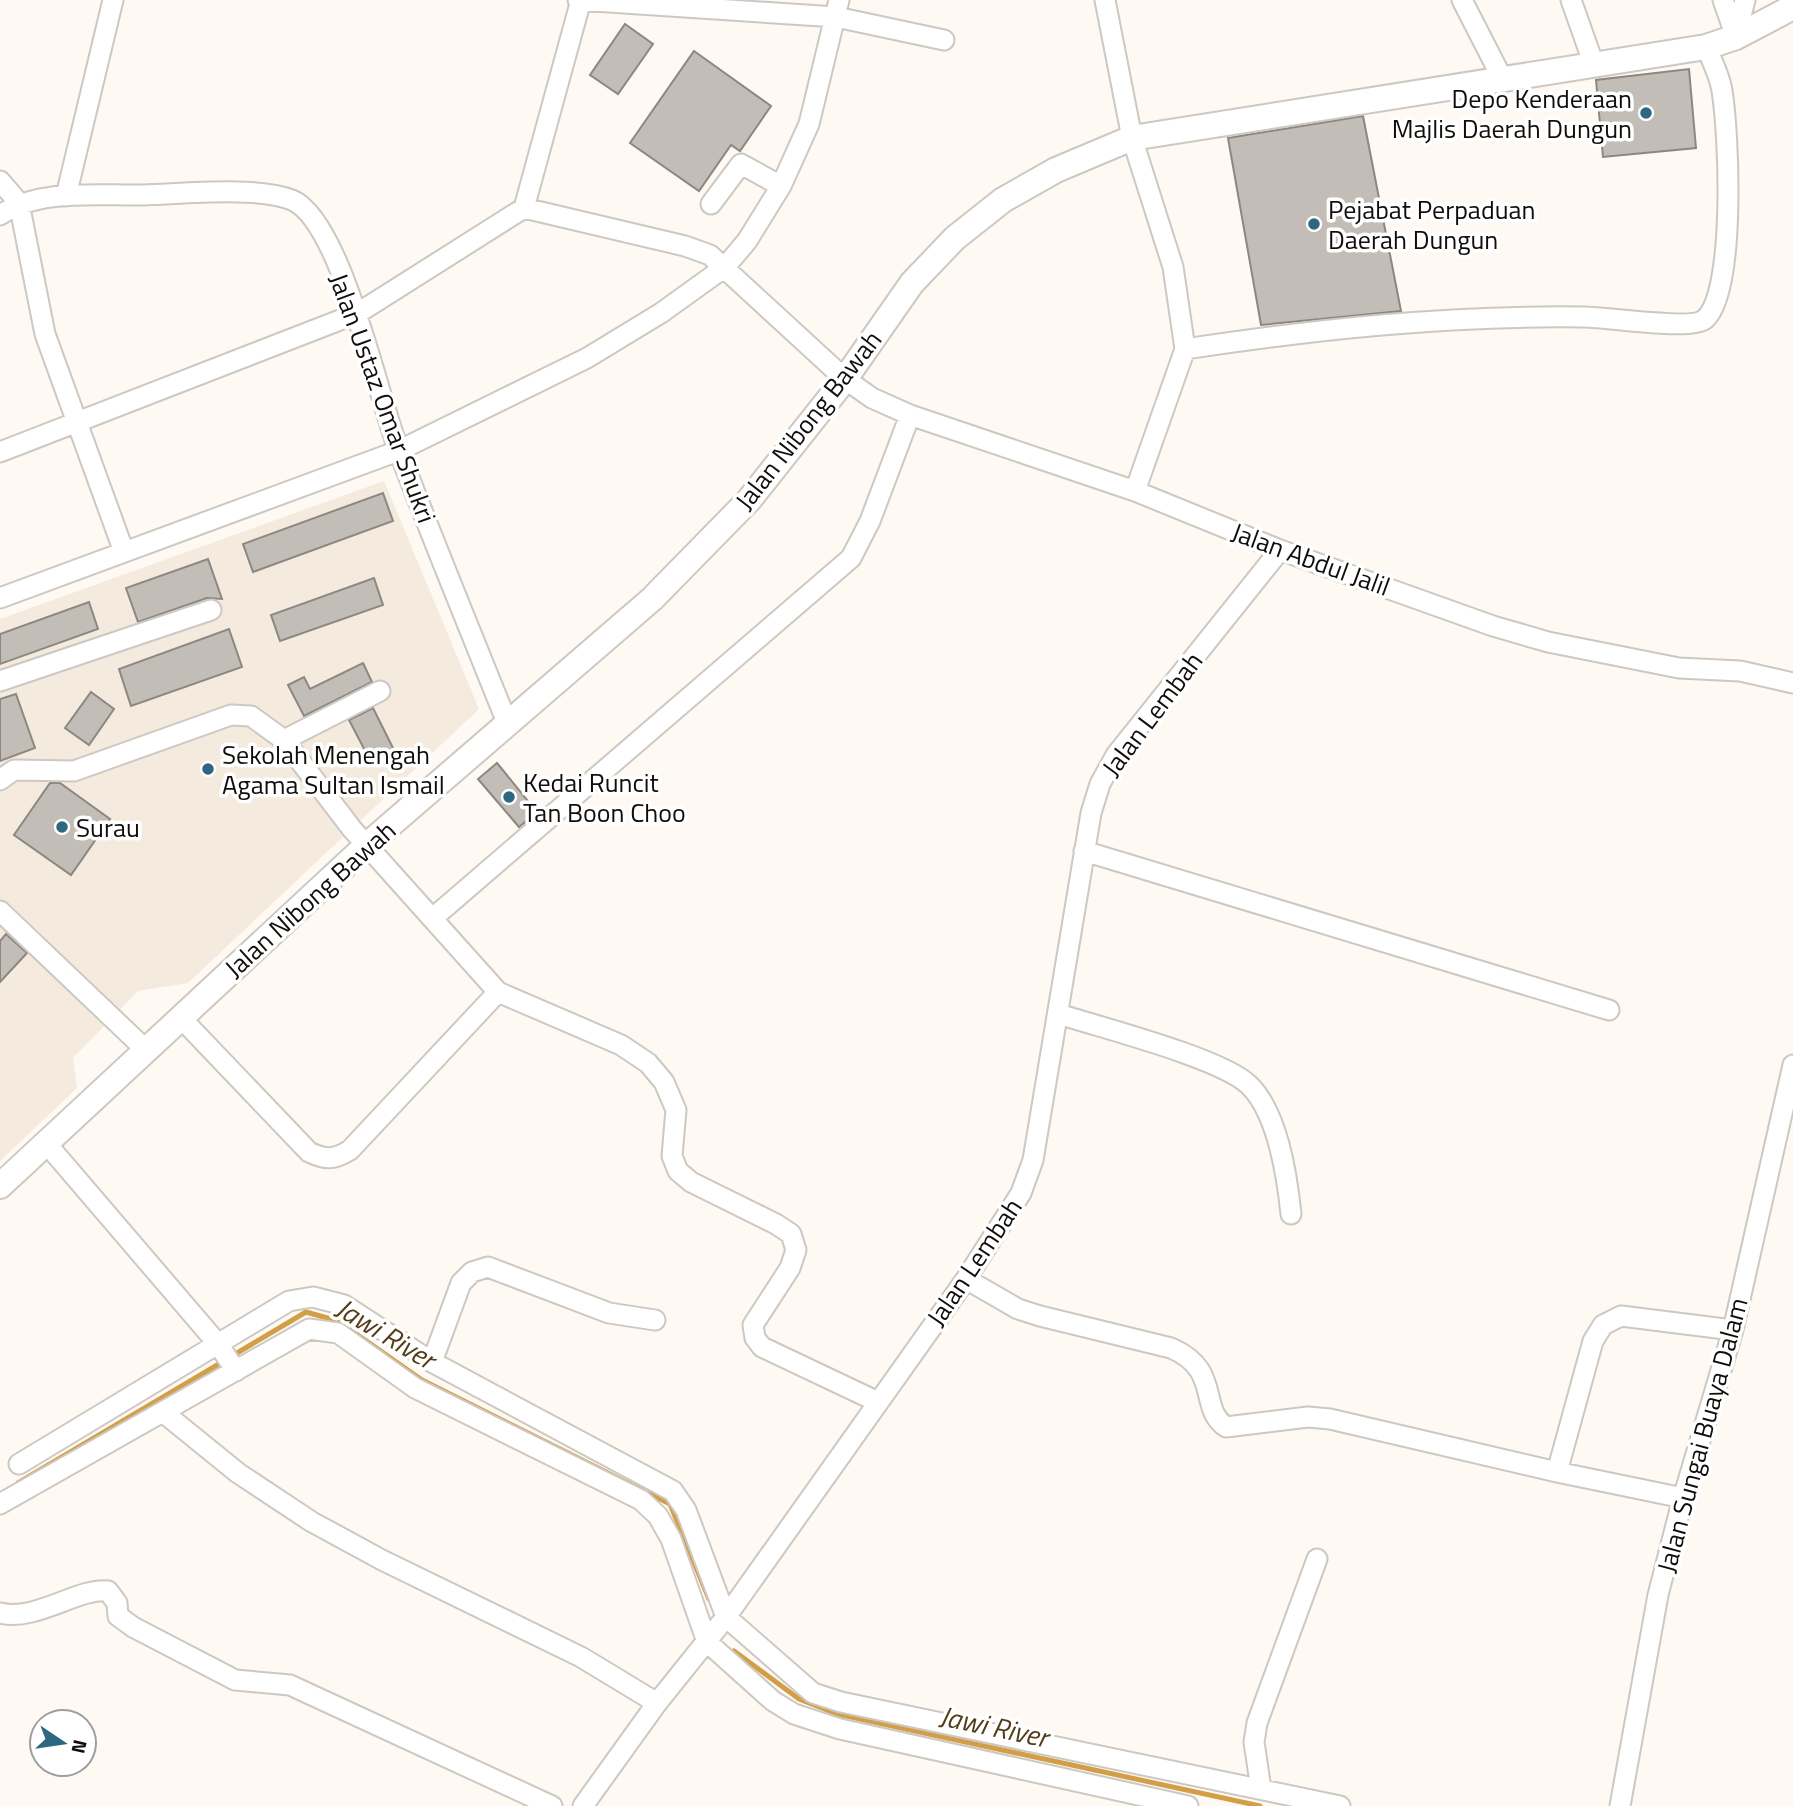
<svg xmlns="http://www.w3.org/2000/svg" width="1793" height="1806" viewBox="0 0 1793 1806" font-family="'Titillium Web',sans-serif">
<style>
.built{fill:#f4ebde}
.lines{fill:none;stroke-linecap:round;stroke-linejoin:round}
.stream{stroke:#d29f48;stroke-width:5}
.building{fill:#c2bdb6;stroke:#8c8781;stroke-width:2}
.minor-casing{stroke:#cdc8c1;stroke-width:23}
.major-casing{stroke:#cdc8c1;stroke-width:28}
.minor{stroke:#fff;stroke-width:19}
.major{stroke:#fff;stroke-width:24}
.poi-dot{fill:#2d6780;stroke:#fff;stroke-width:2.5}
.labels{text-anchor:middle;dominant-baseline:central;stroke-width:7;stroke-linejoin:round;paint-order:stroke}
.poi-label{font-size:26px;fill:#100e0c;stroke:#fff;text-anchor:start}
.street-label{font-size:26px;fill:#100e0c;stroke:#fff}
.water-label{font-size:28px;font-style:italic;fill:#533d19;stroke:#fff}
</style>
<rect width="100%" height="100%" fill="#fef9f2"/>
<!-- built -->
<path class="built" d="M384,481L479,709L188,983L138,991L73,1058L77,1088L0,1161V619Z"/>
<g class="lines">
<!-- stream -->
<path class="stream" d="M232,1356L306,1312L338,1321L422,1380L670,1504L709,1599
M18,1483L224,1361
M734,1651L799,1699L837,1714L1260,1806"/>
</g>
<!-- building -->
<path class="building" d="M625,24L653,44L618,94L590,75Z
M694,51L771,106L740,151L731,145L699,191L630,143Z
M1689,69L1696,148L1603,157L1596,80Z
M1363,116L1401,311L1261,325L1228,138Z
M383,493L393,521L253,572L243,544Z
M208,559L222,599L207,598L138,622L126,588Z
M374,578L383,605L280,641L271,615Z
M89,602L98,629L0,664V634Z
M229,629L242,667L131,706L119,669Z
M363,663L372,682L304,716L288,685L304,677L310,689Z
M91,692L114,709L89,745L65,728Z
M16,694L35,748L0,761V699Z
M373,708L396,754L373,766L349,720Z
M497,763L537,812L519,827L478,779Z
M50,783H60L110,819L71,875L14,835Z
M6,934L27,953L0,982V941Z"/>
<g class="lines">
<!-- minor casing -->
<g class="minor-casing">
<path id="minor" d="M578,0L836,17L944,40
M1105,0L1132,138L1173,267L1185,349L1135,491
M1462,0L1503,80
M1571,0L1594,65
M1723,0L1736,37
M1736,36L1745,0
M0,181L19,203L45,334L124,552
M66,196L113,0
M711,204L741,164L781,186
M524,208L685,246L710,255L845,379L872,398L910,415L1135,491L1280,550L1493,626L1548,642L1679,668L1740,671L1793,683
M0,215C40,188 97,196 144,195C182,194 258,186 292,200C342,221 379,402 400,454C435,545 472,635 508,725
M1185,349C1318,329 1450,315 1585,317C1607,317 1692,331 1705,319C1736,292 1729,133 1722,91C1720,76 1712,61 1706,47
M0,452L358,313L524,208L581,0
M0,598L398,451L587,358L661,313L725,267L747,241L781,186L809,124L839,0
M0,681L211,610
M284,740L380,691
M0,780L14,770L74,771L231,715L251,716L284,740L352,829L498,992L621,1045L648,1063L664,1082L676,1110L672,1156L678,1171L691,1182L776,1224L791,1234L796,1250L790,1268L753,1325L755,1338L762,1347L878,1402
M1084,851L1609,1010
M0,911L146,1050
M434,917L851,558L870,521L910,415
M1059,1014C1102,1028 1221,1058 1249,1085C1278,1113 1287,1176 1291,1214
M180,1017L309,1152C326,1160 334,1160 350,1150L498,992
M46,1143L218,1344L236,1371
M966,1279L1018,1309L1040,1316L1171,1348C1222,1370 1198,1408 1226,1427L1308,1417L1330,1419L1557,1472L1683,1498
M432,1362L461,1283L472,1272L488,1267L609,1313L655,1320
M164,1413L238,1473L312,1522L382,1560L581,1657L657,1703
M19,1464L289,1301L313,1297L344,1305L432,1362L673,1491L686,1510L726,1617L813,1693L841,1702L1340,1806
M1557,1472L1593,1341L1603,1325L1621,1316L1733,1330
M0,1504L309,1329L338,1333L415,1388L641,1500L658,1516L671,1539L707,1642L773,1701L794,1714L840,1729L1188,1806
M0,1613C36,1622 79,1587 108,1591L117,1603L118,1616L133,1627L235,1680L290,1685L552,1806
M1261,1789L1254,1742L1257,1723L1317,1559
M583,1806L657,1703L726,1617L966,1279L1021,1193L1033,1160L1091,813L1100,784L1116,755L1280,550
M1620,1806L1658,1595L1683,1498L1733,1330L1793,1065"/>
</g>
<!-- major casing -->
<g class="major-casing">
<path id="major" d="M0,1186L367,845L652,599L749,500L845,379L912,283L955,238L1003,200L1056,170L1132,138L1706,47L1736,37L1793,7"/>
</g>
<!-- minor -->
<use href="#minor" class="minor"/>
<!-- major -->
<use href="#major" class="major"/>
</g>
<!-- markers -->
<g class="poi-dot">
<circle cx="1646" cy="113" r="7"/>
<circle cx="1314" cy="224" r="7"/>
<circle cx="208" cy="769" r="7"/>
<circle cx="509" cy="797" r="7"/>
<circle cx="62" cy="827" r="7"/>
</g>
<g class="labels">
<!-- poi labels -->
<g class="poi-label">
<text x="1632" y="98" text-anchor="end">Depo Kenderaan<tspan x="1632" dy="30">Majlis Daerah Dungun</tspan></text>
<text x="1328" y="209">Pejabat Perpaduan<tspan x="1328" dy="30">Daerah Dungun</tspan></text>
<text x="222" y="754">Sekolah Menengah<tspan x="222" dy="30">Agama Sultan Ismail</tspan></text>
<text x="523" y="782">Kedai Runcit<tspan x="523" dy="30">Tan Boon Choo</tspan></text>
<text x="76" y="827">Surau</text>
</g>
<!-- street labels -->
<g class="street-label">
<text transform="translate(383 398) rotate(70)">Jalan Ustaz Omar Shukri</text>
<text transform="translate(808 420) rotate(-52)">Jalan Nibong Bawah</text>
<text transform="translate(1311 559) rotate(20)">Jalan Abdul Jalil</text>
<text transform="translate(1152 714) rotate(-53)">Jalan Lembah</text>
<text transform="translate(310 899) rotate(-42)">Jalan Nibong Bawah</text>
<text transform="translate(974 1262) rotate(-56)">Jalan Lembah</text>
<text transform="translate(1702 1435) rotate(-75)">Jalan Sungai Buaya Dalam</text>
</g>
<!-- water labels -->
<g class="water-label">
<text transform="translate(386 1333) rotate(31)">Jawi River</text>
<text transform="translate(994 1726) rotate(12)">Jawi River</text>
</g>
</g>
<!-- north arrow -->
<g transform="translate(63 1743) rotate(103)"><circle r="33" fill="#ffffff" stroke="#9f9f9e" stroke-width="2"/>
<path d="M0-5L12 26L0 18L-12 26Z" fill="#2d6780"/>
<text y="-10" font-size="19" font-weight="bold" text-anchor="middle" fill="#100e0c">N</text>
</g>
</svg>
